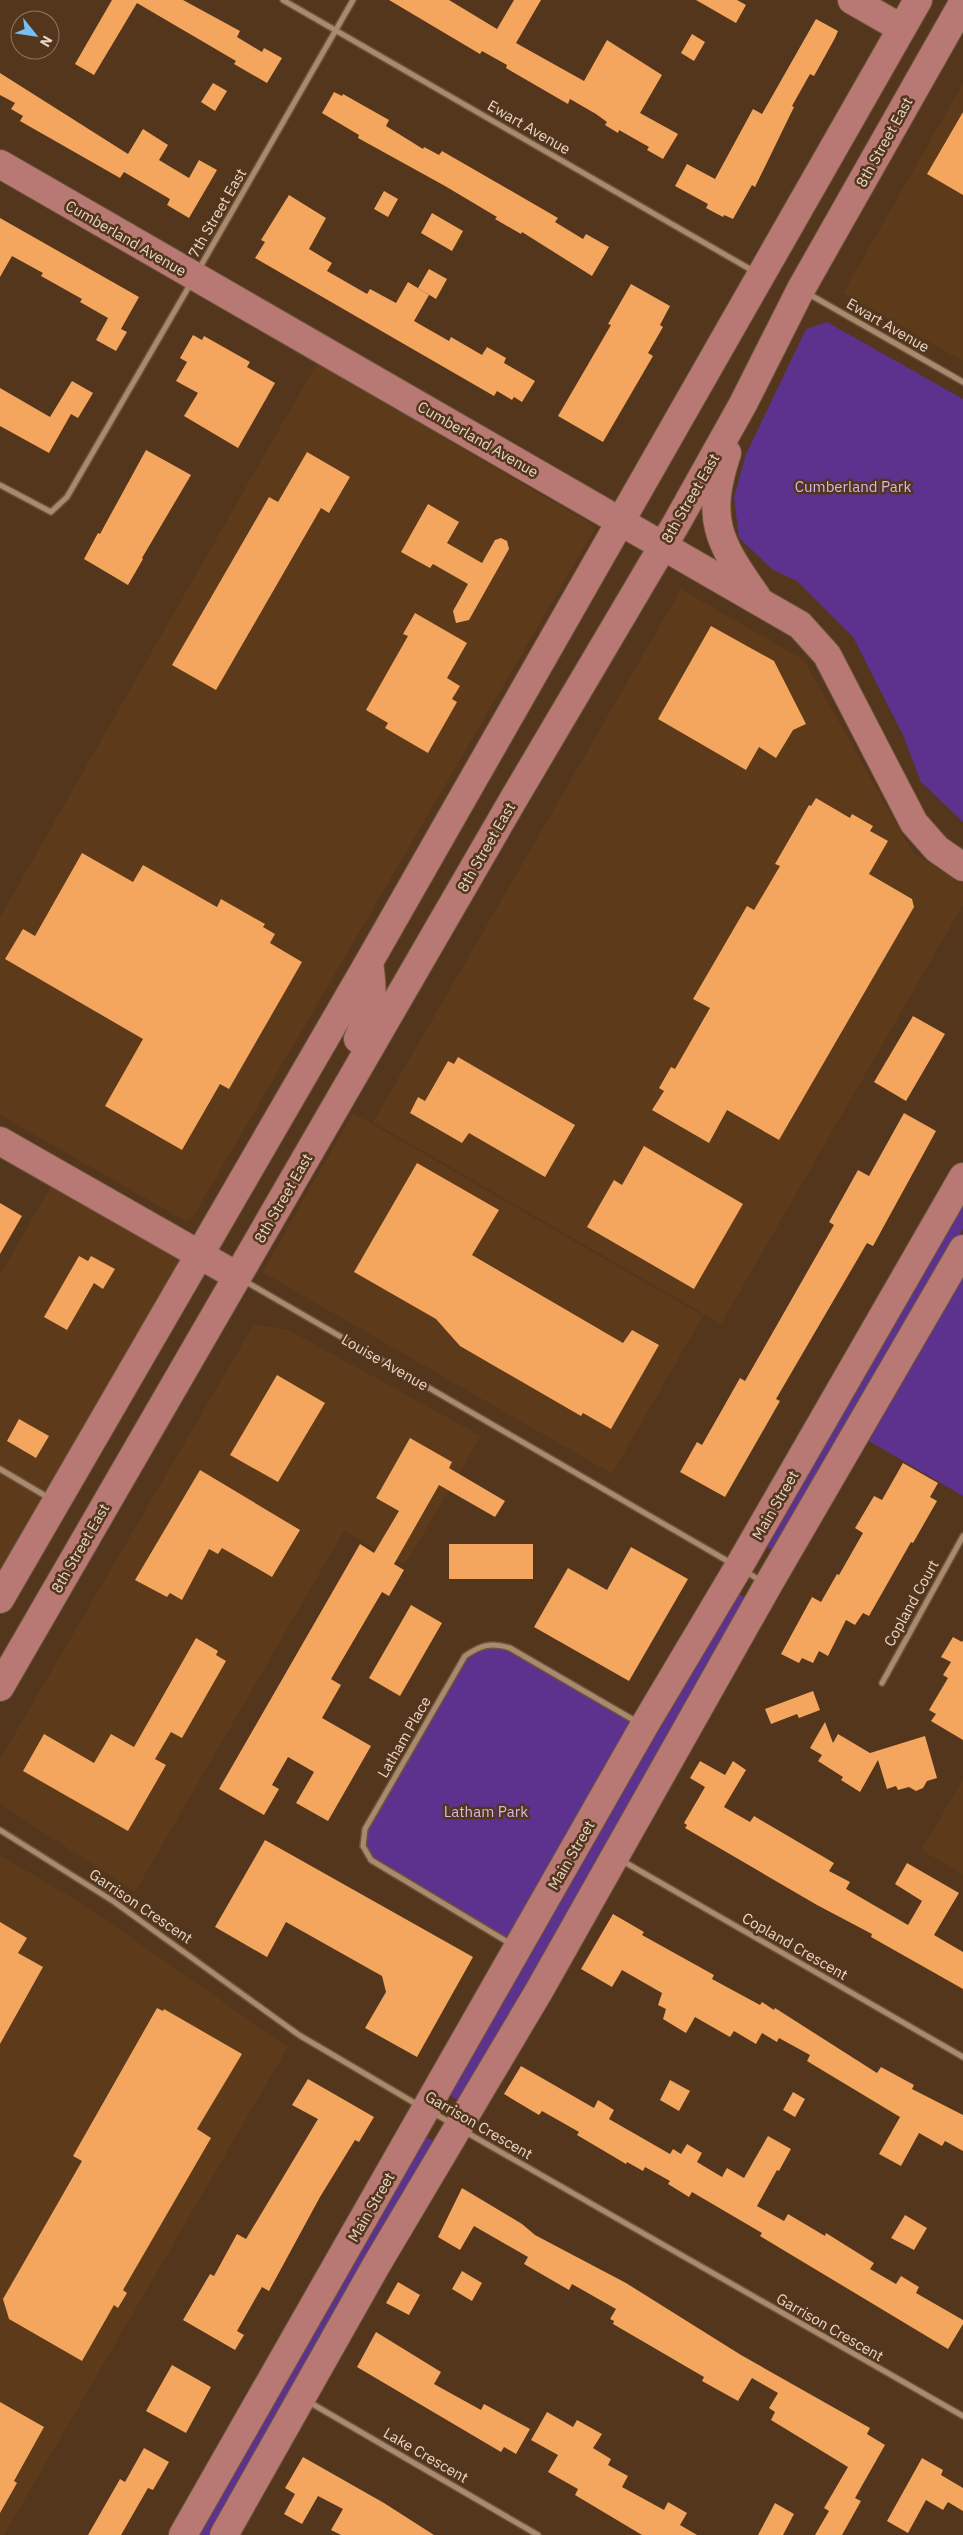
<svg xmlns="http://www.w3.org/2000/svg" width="963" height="2535" viewBox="0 0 963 2535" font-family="'IBM Plex Sans',sans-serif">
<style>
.built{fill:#5c3a1a}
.green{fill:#5d318e}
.building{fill:#f4a65e}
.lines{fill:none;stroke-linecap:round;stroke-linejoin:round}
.street-casing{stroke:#6c553d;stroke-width:8}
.secondary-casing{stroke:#6c553d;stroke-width:30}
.street{stroke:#aa896d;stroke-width:5}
.secondary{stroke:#b87873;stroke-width:28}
.labels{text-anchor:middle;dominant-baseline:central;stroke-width:5;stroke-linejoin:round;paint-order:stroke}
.street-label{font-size:15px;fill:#e9d7c8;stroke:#53361c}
.park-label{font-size:15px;fill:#cdb9ed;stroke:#53361c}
</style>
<rect width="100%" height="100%" fill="#53361c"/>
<!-- built -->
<path class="built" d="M963,83V361L843,293Z
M317,363L596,527L194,1215L188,1220L181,1219L0,1115V917Z
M681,589L804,660L913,853L963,882V905L721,1324L373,1122Z
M353,1113L703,1316L612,1474L262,1272Z
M58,1174L199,1255L0,1599V1275Z
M254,1324L289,1330L481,1436L405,1565L344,1531L135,1892L0,1804V1759Z
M963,1779V1875L921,1850Z
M0,1855L83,1904L288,2047L4,2535H0Z"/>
<!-- green -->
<path class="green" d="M827,322L963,399V822L921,782L903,735L853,637L797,581L773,570L739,538L734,497L746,454L806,329Z
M963,1197V1229L777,1552L766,1547Z
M963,1275V1496L869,1441Z
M738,1593L747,1599L463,2098L456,2099L451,2096L449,2091L734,1595Z
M480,1645L510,1648L644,1726L518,1948L371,1860L363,1846L365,1829L465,1656Z
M425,2137L434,2141L435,2145L211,2535H193Z"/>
<!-- building -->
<path class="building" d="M112,0H183L240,31L237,37L262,52L264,48L282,58L267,83L234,64L236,61L137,3L94,75L75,64Z
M389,0H449L497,29L514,0H541L516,43L584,81L607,40L662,75L640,113L678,134L663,159L647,150L649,147L619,130L618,133L605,125L607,122L596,114L570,99L568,104L506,68L507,65L482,51L480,54Z
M696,0H737L746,5L736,23Z
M816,19L838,31L835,38L814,76L810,74L792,106L794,107L755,187L752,185L733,219L724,215L723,217L706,208L708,204L675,186L687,164L715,179L753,109L762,114Z
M692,34L705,42L694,61L681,53Z
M0,73L128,154L143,129L168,145L159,160L189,178L199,160L217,170L189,218L167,205L170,199L124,172L120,178L20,121L23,116L11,109L15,103L0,95Z
M213,83L227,91L215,111L201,102Z
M334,92L342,96L343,94L389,120L386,126L423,149L424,147L439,155L442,151L558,218L555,222L583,239L586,234L609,247L592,276L522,232L521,234L495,219L497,217L445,186L358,138L359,135L322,113Z
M963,112V195L927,174Z
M384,191L398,199L388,217L374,209Z
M289,195L326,218L309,249L332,263L327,271L367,294L370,289L396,303L408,282L429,295L414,321L449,341L451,337L482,355L487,347L506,358L504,363L535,381L522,402L514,397L512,400L497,391L494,396L255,258L265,242L261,240Z
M432,213L463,231L452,251L421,233Z
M0,218L139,297L121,329L127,332L116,351L96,340L108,318L80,302L82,299L41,276L43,273L12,256L0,277Z
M429,269L447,279L436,299L418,288Z
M631,284L670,306L660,325L663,327L648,353L653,356L603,442L558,416L611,325L608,324Z
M193,335L202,340L204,336L250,362L247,367L275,383L238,448L184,416L198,393L176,381L187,362L180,358Z
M72,381L93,393L78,418L71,414L49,453L0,426V388L50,417Z
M146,450L191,475L142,558L143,559L128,585L84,559L98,533L100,534Z
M307,452L350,477L329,513L321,508L216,690L172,665L269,497L278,502Z
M428,504L459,522L447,543L482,563L495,540L501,538L507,541L509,549L469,620L456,623L453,611L468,584L433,564L430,568L401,552Z
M415,613L467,643L447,678L460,686L452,699L457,702L428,753L385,728L388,723L366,710L408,636L403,634Z
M711,626L774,661L806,724L793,730L776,758L759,747L746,770L658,719Z
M816,798L850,818L852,814L873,826L870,831L888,841L869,874L912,899L914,907L779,1140L727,1110L709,1143L652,1110L664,1091L659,1088L671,1067L675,1069L710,1008L693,999L747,906L754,910L780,866L775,864L809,805L811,806Z
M82,853L133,882L143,865L217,907L221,899L265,924L263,927L275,934L270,943L302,962L229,1089L220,1084L182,1150L105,1106L143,1039L5,959L23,929L35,936Z
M913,1016L945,1034L906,1101L874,1082Z
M458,1057L575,1125L545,1177L469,1133L462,1143L410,1113L418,1097L425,1101L448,1061L454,1064Z
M904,1113L936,1131L873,1246L867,1243L776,1399L780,1401L725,1497L680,1472L697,1442L702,1445L740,1378L745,1381L834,1225L829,1222L858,1170L869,1176Z
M644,1146L743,1204L694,1289L587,1227L614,1180L622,1185Z
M417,1163L499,1210L472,1255L623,1343L632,1330L659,1345L611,1429L583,1413L581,1416L460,1346L436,1319L354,1272Z
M0,1203L22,1216L0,1254Z
M79,1256L88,1261L91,1256L115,1269L103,1289L94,1283L67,1330L44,1317Z
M277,1375L325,1403L278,1482L230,1455Z
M19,1419L49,1436L36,1458L7,1441Z
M410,1438L452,1462L449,1468L505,1501L495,1517L439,1485L394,1564L404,1570L389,1596L382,1592L331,1679L341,1685L322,1718L371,1746L328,1821L296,1803L314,1772L288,1757L272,1785L279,1789L264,1815L219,1789L360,1544L374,1553L399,1511L376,1498Z
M903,1463L938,1483L930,1497L937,1501L913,1543L911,1542L869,1616L863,1613L855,1625L846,1620L828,1656L819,1651L813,1663L802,1658L799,1663L781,1654L812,1597L821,1602L837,1574L839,1575L863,1533L855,1528L874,1496L882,1500Z
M200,1470L300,1530L272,1577L222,1548L218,1554L209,1549L182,1600L170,1593L167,1597L135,1580Z
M449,1544H533V1579H449Z
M631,1547L688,1579L629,1681L534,1627L568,1568L607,1590Z
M411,1605L442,1623L400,1696L369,1678Z
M953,1637L962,1642L963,1640V1740L931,1721L936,1714L929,1710L948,1678L943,1675L951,1662L941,1657Z
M196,1638L218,1651L216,1655L226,1661L182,1738L171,1732L155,1759L166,1765L128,1831L23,1771L44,1734L94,1763L111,1734L134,1747Z
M813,1691L820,1710L799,1718L797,1714L771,1724L765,1709Z
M825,1722L833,1743L838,1734L870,1753L925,1736L937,1778L927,1781L923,1788L916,1791L909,1787L898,1790L896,1786L887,1789L878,1760L860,1792L841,1780L843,1777L818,1761L822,1755L810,1748Z
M700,1761L725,1775L733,1761L746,1770L724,1807L750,1822L754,1816L834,1863L829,1871L850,1882L846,1889L908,1925L922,1901L895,1884L907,1863L959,1893L934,1935L963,1952V1989L871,1937L872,1934L817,1905L685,1828L687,1825L684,1823L705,1787L690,1778Z
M265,1840L473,1957L417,2057L365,2028L386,1992L382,1976L286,1922L267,1957L215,1927Z
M613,1914L644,1932L642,1935L714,1975L712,1979L760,2005L762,2002L774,2010L775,2008L877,2073L881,2067L914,2085L912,2089L963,2115V2151L945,2141L942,2146L919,2133L901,2166L879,2154L900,2117L807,2061L810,2055L779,2038L777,2042L762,2033L756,2044L734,2031L730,2037L695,2017L686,2033L663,2019L666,2009L658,2005L662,1993L622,1970L612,1987L581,1969Z
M0,1922L27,1938L18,1953L43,1967L0,2044Z
M157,2008L163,2011L164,2009L242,2054L197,2129L211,2138L123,2290L127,2293L118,2308L114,2305L82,2361L9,2319L3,2299L82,2161L73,2156Z
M521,2066L594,2108L598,2100L614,2110L609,2119L670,2154L673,2149L681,2154L687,2144L702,2153L697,2162L722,2177L727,2168L744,2178L768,2136L791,2149L779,2171L777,2170L757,2206L784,2221L788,2214L825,2236L826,2233L874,2263L870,2269L896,2284L901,2276L919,2287L916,2293L963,2320V2324L948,2349L760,2236L762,2233L692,2192L689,2197L668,2184L670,2181L645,2167L643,2171L627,2162L626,2164L577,2135L579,2132L542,2111L539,2115L504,2094Z
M308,2079L374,2117L359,2142L355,2140L320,2197L269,2291L262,2287L237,2331L244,2335L235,2350L183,2320L210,2274L214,2276L237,2234L246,2239L318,2119L292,2105Z
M670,2080L690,2091L679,2111L660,2100Z
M793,2092L805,2099L795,2117L783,2110Z
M462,2188L522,2224L535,2235L626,2283L741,2355L870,2428L867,2434L885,2445L855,2498L861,2501L842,2535H815L829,2511L824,2508L848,2467L771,2420L775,2412L769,2408L778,2393L752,2378L738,2401L702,2381L704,2377L613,2324L614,2321L610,2319L616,2309L572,2284L569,2290L524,2264L528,2257L474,2226L460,2250L438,2237Z
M905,2215L927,2228L914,2250L891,2238Z
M462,2271L482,2283L472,2301L452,2289Z
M398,2282L420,2295L409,2315L386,2303Z
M376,2332L441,2372L434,2384L481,2410L484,2404L530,2429L516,2454L504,2447L501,2452L357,2367Z
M172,2365L211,2387L186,2433L146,2411Z
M0,2402L44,2427L14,2481L17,2483L0,2513Z
M547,2412L573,2427L577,2420L602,2434L593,2448L611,2459L608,2465L628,2476L622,2487L664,2510L668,2502L687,2513L680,2525L697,2535H642L575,2495L578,2489L548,2472L558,2455L531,2440Z
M144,2448L169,2462L153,2490L148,2488L121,2535H88L120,2479L125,2482Z
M303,2457L384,2503L434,2535H341L331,2530L343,2509L318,2496L302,2524L284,2514L295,2494L285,2488Z
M922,2458L943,2470L941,2475L963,2488V2511L948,2502L943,2510L926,2500L908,2533L887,2521Z
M775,2503L794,2514L783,2535H758Z"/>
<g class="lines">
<!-- street casing -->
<g class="street-casing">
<path id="street" d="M283,0L755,272
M199,269L353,0
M807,293L963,382
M0,485L51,512L67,497L191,283
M243,1280L731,1563
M0,1469L49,1498
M745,1571L761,1581
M882,1683L963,1536
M0,1830L113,1901L299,2035L418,2105
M621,1860L963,2057
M511,1944L371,1860L363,1846L365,1829L465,1656C481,1645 491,1642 510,1648L637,1722
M432,2112L451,2123
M464,2131L963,2416
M309,2402L538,2535"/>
</g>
<!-- secondary casing -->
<g class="secondary-casing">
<path id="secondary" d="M852,0L901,28
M0,164L800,625L827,655L914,823L937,849L963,867
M727,453C705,519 718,542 757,597
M358,1039C373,1007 374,998 369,962
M0,1141L237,1276
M0,1599L369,962L918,0
M0,1687L513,800L676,524L743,404L801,289L963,3
M183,2535L644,1726L738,1568L963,1177
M224,2535L377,2264L539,1991L768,1585L963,1249"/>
</g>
<!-- street -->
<use href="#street" class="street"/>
<!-- secondary -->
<use href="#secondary" class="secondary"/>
</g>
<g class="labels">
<!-- street labels -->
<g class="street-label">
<text transform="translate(529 127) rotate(30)">Ewart Avenue</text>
<text transform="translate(884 142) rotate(-61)">8th Street East</text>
<text transform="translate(217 213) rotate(-60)">7th Street East</text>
<text transform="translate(126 238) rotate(30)">Cumberland Avenue</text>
<text transform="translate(888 325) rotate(30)">Ewart Avenue</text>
<text transform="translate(478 439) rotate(30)">Cumberland Avenue</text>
<text transform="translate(690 498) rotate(-60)">8th Street East</text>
<text transform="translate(486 847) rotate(-60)">8th Street East</text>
<text transform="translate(283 1198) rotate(-60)">8th Street East</text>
<text transform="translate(385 1362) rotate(30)">Louise Avenue</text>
<text transform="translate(775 1505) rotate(-60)">Main Street</text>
<text transform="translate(80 1548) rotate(-60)">8th Street East</text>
<text transform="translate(911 1603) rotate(-61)">Copland Court</text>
<text transform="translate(404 1737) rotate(-60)">Latham Place</text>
<text transform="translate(571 1855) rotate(-60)">Main Street</text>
<text transform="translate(141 1906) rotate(34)">Garrison Crescent</text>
<text transform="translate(795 1946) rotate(30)">Copland Crescent</text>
<text transform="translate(479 2125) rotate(30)">Garrison Crescent</text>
<text transform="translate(371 2207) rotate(-60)">Main Street</text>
<text transform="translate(830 2327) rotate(30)">Garrison Crescent</text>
<text transform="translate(426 2455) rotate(30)">Lake Crescent</text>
</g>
<!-- park labels -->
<g class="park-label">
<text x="853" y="486">Cumberland Park</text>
<text x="486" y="1811">Latham Park</text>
</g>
</g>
<!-- north arrow -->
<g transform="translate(35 35) rotate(120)"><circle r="24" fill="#53361c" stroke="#8f7661"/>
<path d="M0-4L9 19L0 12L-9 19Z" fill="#76c0f7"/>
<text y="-8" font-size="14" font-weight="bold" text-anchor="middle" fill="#e9d7c8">N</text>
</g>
</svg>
